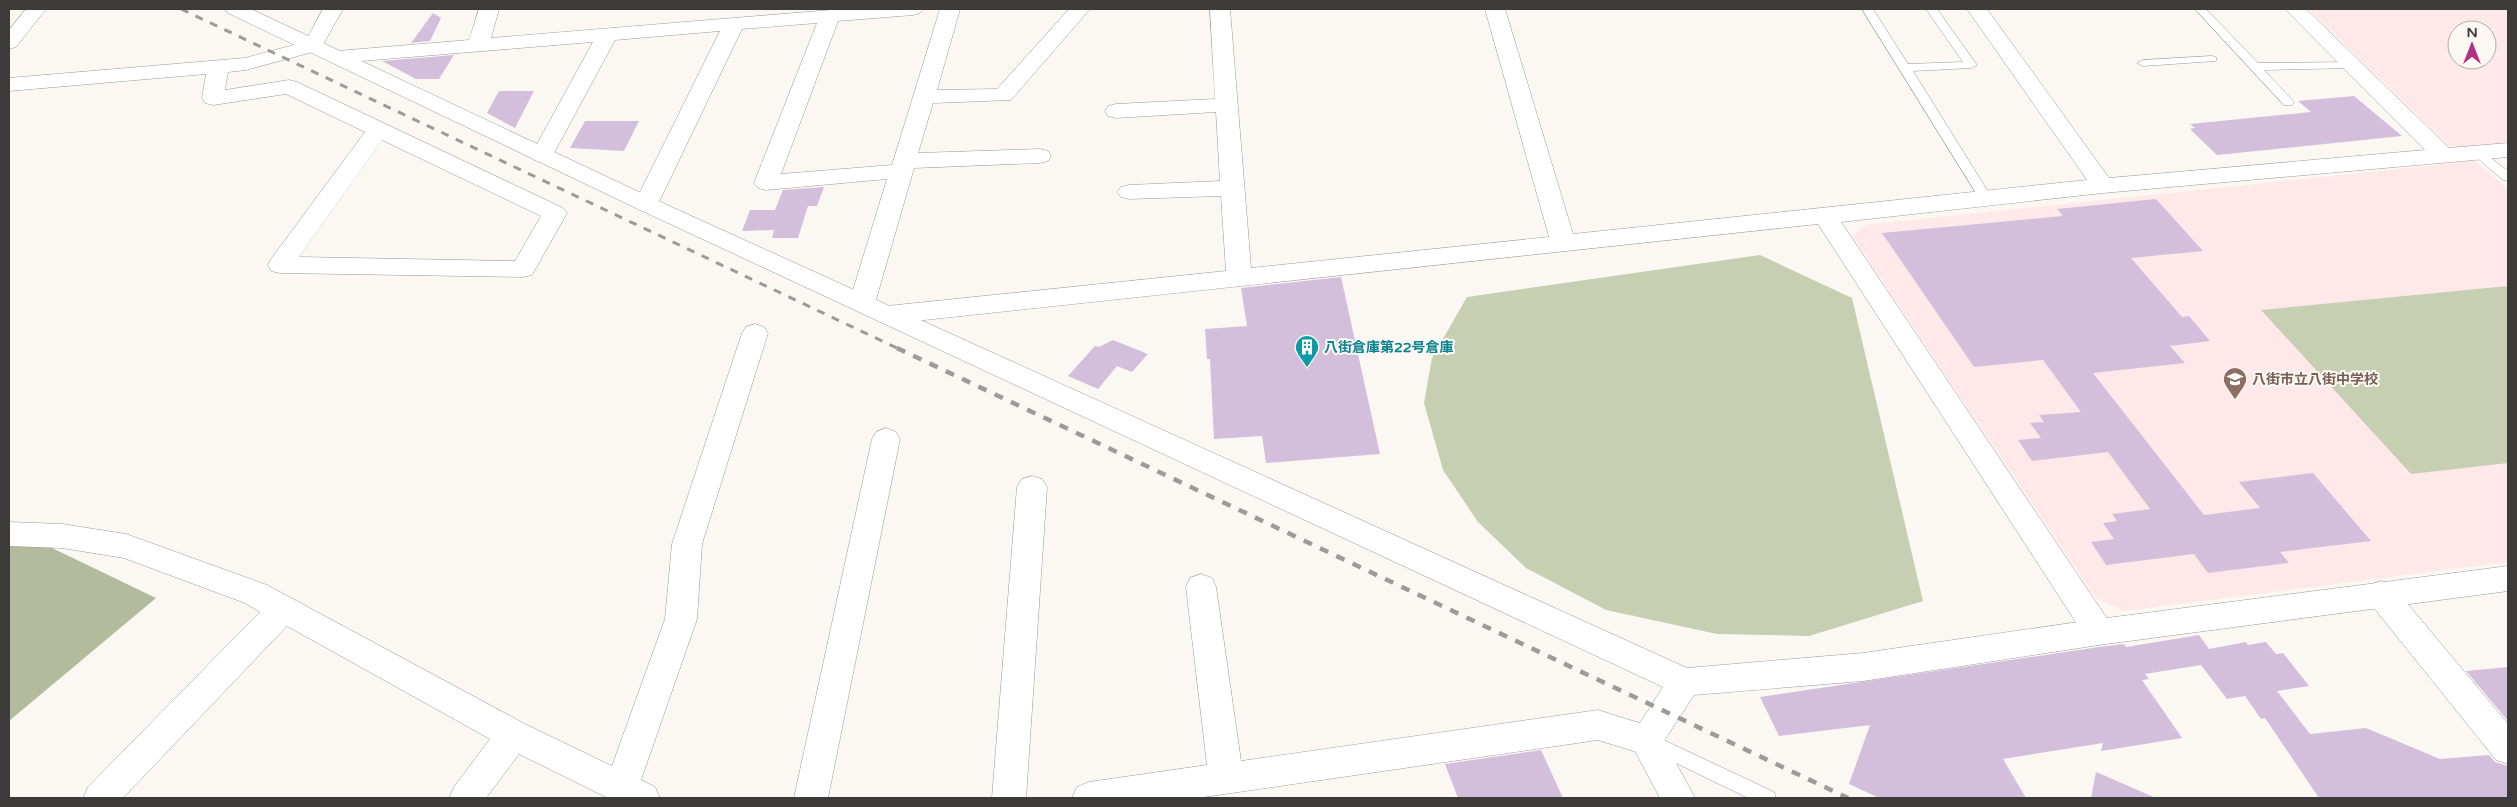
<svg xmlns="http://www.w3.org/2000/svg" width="2517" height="807" viewBox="0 0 2517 807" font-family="'Varela Round','Noto Sans JP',sans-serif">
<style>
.education{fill:#fee8e9;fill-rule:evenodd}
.green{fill:#c7cfb2}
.forest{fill:#b2bb9b}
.building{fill:#d3bfdc}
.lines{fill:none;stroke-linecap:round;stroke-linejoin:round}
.lane-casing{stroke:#9b9895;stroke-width:1}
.street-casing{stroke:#9b9895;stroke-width:1}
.secondary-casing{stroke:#9b9895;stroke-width:1}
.lane{fill:#fff;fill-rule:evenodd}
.street{fill:#fff;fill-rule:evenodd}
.secondary{fill:#fff;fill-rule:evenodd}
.rail-far1{stroke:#9d9b99;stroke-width:3;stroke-dasharray:8 8;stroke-linecap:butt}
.rail{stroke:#9d9b99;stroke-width:4.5;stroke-dasharray:9 9;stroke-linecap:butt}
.labels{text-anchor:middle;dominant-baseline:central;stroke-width:4;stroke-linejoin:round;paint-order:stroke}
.culture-label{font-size:14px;font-weight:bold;fill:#0d838f;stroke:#fbf8f4;text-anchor:start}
.education-label{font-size:14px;font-weight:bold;fill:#785e54;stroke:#fbf8f4;text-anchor:start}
</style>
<rect width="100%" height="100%" fill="#fbf8f4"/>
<!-- education -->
<path class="education" d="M2309,9H2508V145L2465,150L2447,144ZM2457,30H2487V60H2457Z
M2475,161L2508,189V562L2124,611L2096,598L1853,237L1864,225Z"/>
<!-- green -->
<path class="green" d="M1760,255L1852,298L1923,601L1809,636L1717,634L1606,610L1526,568L1478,522L1443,470L1424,403L1432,358L1467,297Z
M2508,286V463L2411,474L2261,310Z"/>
<!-- forest -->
<path class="forest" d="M9,546L50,547L156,598L9,721Z"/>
<!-- building -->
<path class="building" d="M433,13L441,18L430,41L411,43Z
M454,55L439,79H416L382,61Z
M499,91H534L515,128L487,113Z
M2354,96L2402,136L2217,155L2190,129L2195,128L2190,124L2311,112L2298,101Z
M585,121H639L624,151L570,148Z
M824,187L817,206H808L798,238H772L774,230L742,231L750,210H775L783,190Z
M2156,199L2203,251L2131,258L2182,317L2189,316L2210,341L2170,346L2185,363L2093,373L2204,515L2260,508L2239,482L2313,473L2371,541L2280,552L2289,563L2208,573L2194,554L2106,565L2091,542L2114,539L2103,523L2117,521L2112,514L2150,509L2108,452L2032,461L2018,440L2041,438L2030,423L2044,422L2039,415L2081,412L2043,360L1974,367L1882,233L2063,216L2057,209Z
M1341,277L1380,454L1266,463L1262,436L1214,439L1210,359H1207L1205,329L1247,326L1241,288Z
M1113,340L1148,354L1132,372L1117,366L1098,389L1068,376L1095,346L1099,347Z
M2199,635L2209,649L2246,642L2248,645L2266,642L2276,654L2283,653L2309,686L2277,691L2310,734L2366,728L2440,759L2489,755L2495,762L2508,766V798H2319L2265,718L2261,719L2245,696L2227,699L2201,665L2145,674L2149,679L2142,680L2182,738L2101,751L2103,743L2003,759L2026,798H1879L1849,784L1870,725L1779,736L1760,697L2099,647L2124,644L2126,647Z
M2508,667V721L2466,671Z
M1541,750L1563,798H1458L1445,764Z
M2096,772L2156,798H2091Z"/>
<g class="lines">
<!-- lane casing -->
<g class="lane-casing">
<path id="lane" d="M1862,9H1873L1908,64L1963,62L1926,9H1937L1977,65L1971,68L1913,71L1992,198L1991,201H1981Z
M2195,9H2206L2258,63L2352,62L2358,65L2352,68L2264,70L2294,102L2292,105H2284Z
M2212,56L2216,57V61L2143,66L2137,63L2143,60Z
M2479,149L2508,171V181L2503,180L2475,156L2473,153Z
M1651,734L1774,792L1776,798H1748L1645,748L1642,742L1645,736Z"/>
</g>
<!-- street casing -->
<g class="street-casing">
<path id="street" d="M26,9H46L16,47L9,49V30Z
M323,9H343L320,50L246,70L228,72L225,90L289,80L297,82L563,208L567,213L532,275L523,277L280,273L271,271L268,265L271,259L365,132L286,94L213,105L205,103L202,98L206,74L9,91V78L245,58L305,42ZM382,140L541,216L515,261L299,257Z
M479,9H499L491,38L843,9H923L920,13L913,15L838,21L781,174L892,165L940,9H960L937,90L997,89L1069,9H1090L1011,100L933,103L918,153L1040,149L1048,151L1051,156L1048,161L1040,163L914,168L875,303L871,309L862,312L853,309L849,303L887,179L766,190L758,188L754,183L817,23L742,29L658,204L654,209L646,212L638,209L634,204L720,31L615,40L553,155L550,160L542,162L534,160L531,155L593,42L337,63L330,61L326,57L330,53L337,51L469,40Z
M1210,9H1230L1251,268L1549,237L1485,9H1505L1573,234L2087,180L1967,9H1987L2109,178L2425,150L2285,9H2306L2449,148L2508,143V157L2103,193L1841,222L2110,623L2115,632L2110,641L2099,645L2088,641L1818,224L887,324L878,321L874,315L878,309L887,306L1226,271L1221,196L1129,199L1121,197L1117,192L1121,187L1129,185L1220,181L1216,112L1116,118L1108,116L1105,111L1108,106L1116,104L1215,99Z
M755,324L764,327L768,333L702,544L697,619L641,780L655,787L660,798H608L519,754L486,798H449L454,787L490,739L287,626L123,798H83L88,787L260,612L245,603L124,558L62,548L9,546V522L62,524L126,534L267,585L525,724L612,766L665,619L672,544L742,333L746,327Z
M886,428L896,432L900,439L828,798H794L872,439L876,432Z
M1032,476L1042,479L1047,487L1026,798H992L1017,487L1022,479Z
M1201,574L1212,578L1216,587L1241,761L1598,710L1658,729L1663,740L1658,751L1646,755L1598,740L1197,798H1072L1077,787L1089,782L1207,765L1186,587L1190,578Z
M2381,581L2392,585L2508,724V764L2496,760L2370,603L2366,594L2370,585Z"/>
</g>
<!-- secondary casing -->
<g class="secondary-casing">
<path id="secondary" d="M225,9H251L654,199L1687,668L1863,653L2099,619L2508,566V591L2099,645L1863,681L1694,695L1664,741L1695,798H1660L1629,740L1663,687L638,209L228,13Z"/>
</g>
<!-- lane -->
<use href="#lane" class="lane"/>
<!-- street -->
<use href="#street" class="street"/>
<!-- secondary -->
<use href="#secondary" class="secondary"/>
<!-- rail-far1 -->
<path class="rail-far1" d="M181,9L899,349"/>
<!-- rail -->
<path class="rail" d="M897,348L1848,798"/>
</g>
<!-- icons -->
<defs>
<g id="building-pin" transform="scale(1.25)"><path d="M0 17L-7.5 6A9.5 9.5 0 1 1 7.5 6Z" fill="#0f9aa8" stroke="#fbf8f4"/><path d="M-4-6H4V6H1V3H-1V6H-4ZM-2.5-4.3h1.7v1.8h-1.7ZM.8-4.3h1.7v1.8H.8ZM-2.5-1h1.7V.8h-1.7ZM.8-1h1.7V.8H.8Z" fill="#fff"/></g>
<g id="school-pin" transform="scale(1.25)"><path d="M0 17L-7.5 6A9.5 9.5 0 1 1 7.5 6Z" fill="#8d6e63" stroke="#fbf8f4"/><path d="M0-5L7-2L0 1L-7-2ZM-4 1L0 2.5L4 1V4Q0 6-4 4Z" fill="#fff"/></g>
</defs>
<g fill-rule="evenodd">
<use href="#building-pin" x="1307" y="347"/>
<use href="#school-pin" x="2235" y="379"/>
</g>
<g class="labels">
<!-- culture labels -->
<g class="culture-label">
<text x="1324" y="347">八街倉庫第22号倉庫</text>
</g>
<!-- education labels -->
<g class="education-label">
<text x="2252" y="379">八街市立八街中学校</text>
</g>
</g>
<!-- border -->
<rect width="2517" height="807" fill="none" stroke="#3c3b3a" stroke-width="20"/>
<!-- north arrow -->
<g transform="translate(2472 45)"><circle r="24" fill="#fbf8f4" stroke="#afacaa"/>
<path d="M0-4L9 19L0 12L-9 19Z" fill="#b03281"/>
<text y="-8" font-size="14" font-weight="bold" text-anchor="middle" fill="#3c3b3a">N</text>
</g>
</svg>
